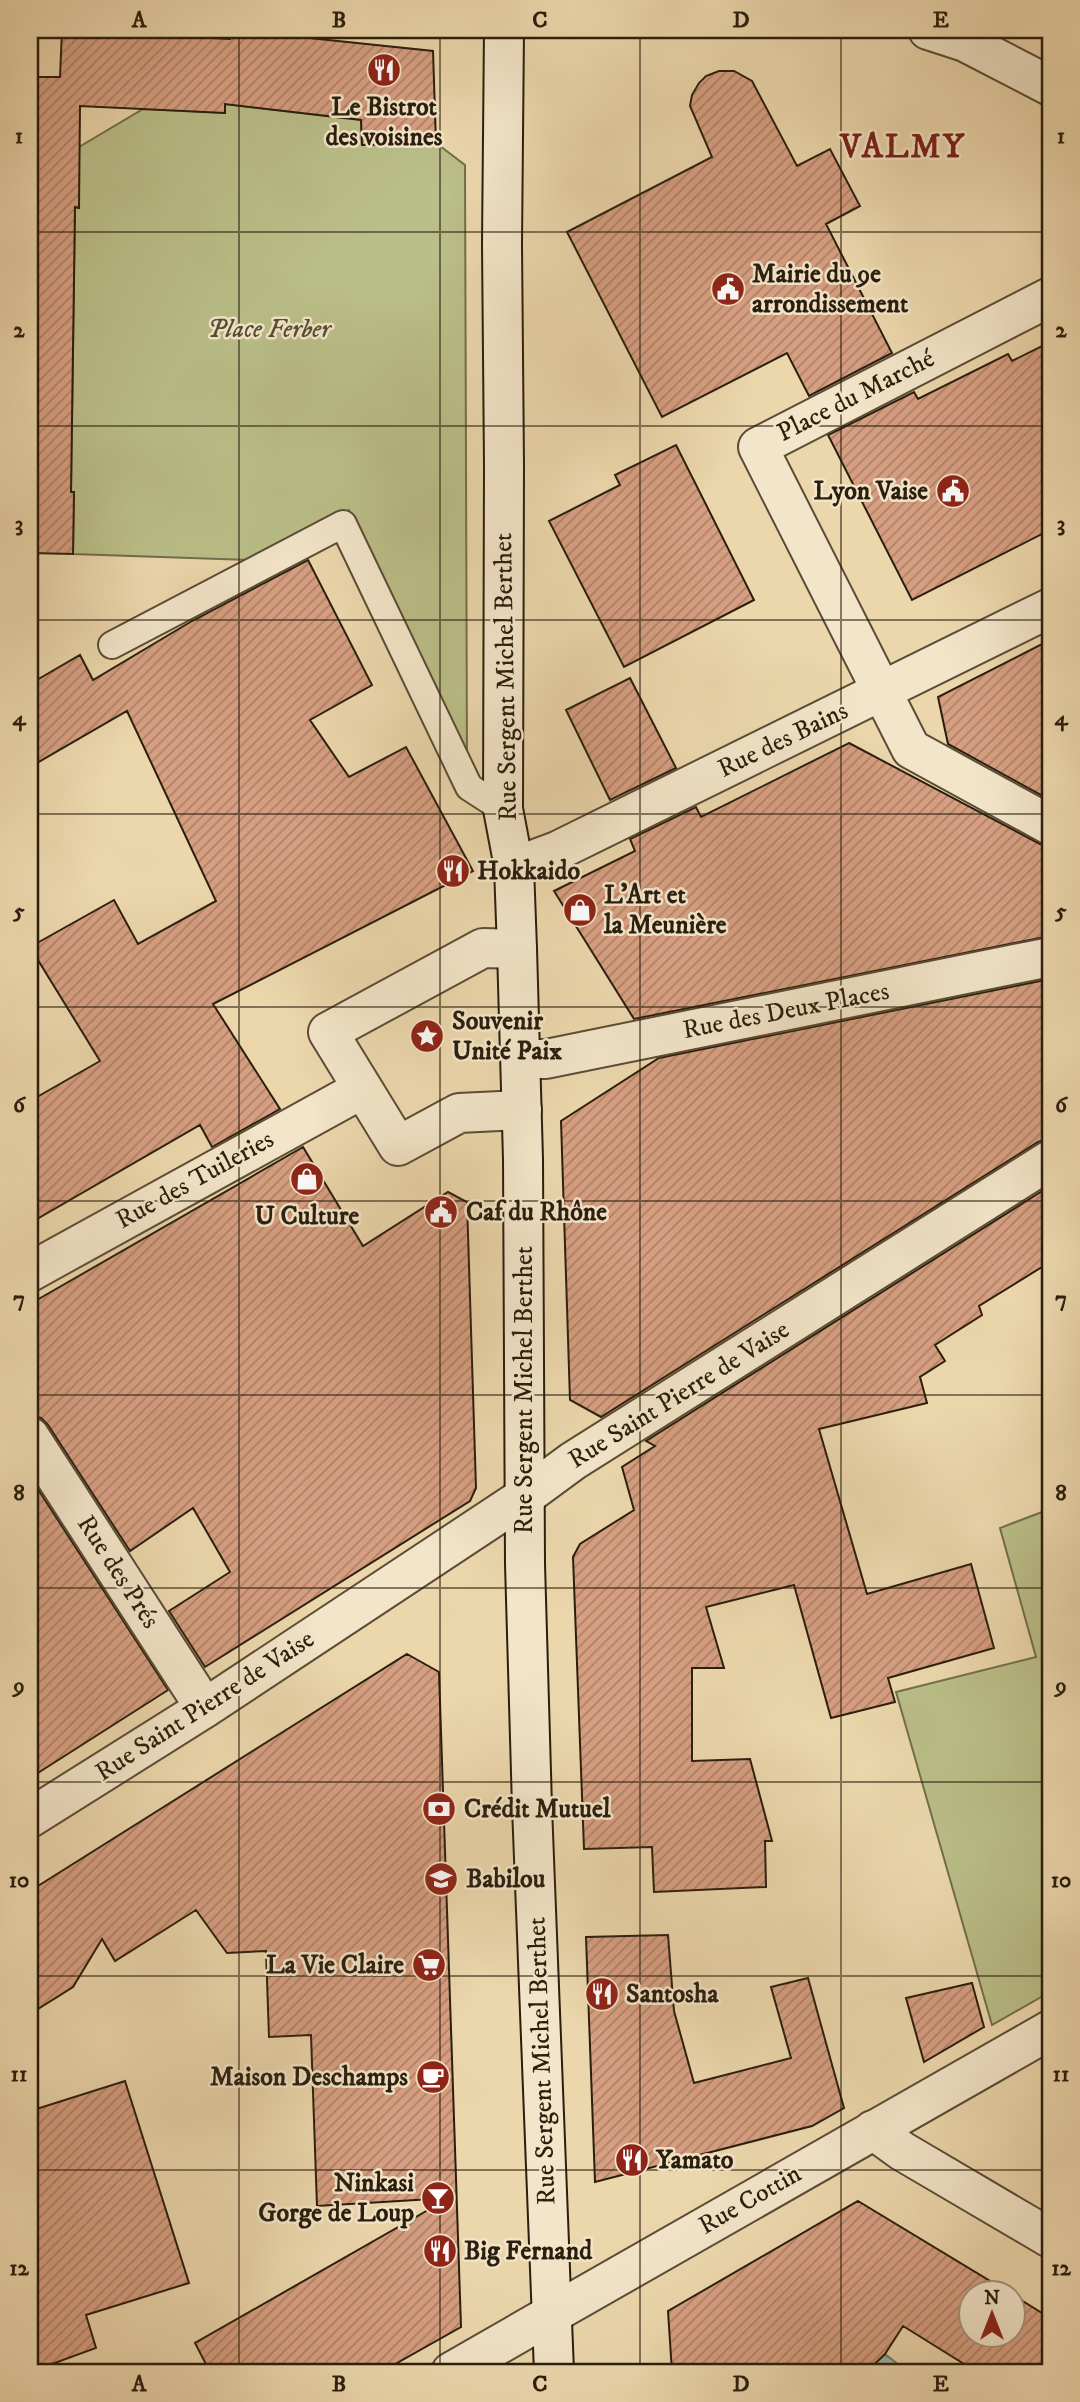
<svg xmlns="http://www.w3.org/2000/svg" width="1080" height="2402" viewBox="0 0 1080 2402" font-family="'IM FELL DW Pica',serif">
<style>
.green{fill:#babe88;stroke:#726e4b;stroke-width:2}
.water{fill:url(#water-waves);stroke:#6d7b6d;stroke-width:2}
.building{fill:url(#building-hatch);stroke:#2a1e0e;stroke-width:2}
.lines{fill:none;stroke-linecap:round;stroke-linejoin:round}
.service-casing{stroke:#5a4c36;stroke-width:30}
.minor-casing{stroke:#5a4c36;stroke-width:42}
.tertiary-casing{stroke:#5a4c36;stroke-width:42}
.secondary-casing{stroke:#2a1e0e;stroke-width:42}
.service{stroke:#f3e5c9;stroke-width:26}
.minor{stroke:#f3e5c9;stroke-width:38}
.tertiary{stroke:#f3e5c9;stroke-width:38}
.secondary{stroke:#f3e5c9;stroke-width:38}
.grid{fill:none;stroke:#2a1e0e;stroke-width:2;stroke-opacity:0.55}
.labels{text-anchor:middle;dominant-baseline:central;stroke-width:5;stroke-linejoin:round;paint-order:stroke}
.poi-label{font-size:26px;font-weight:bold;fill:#2a1e0e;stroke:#f3e5c9;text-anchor:start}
.park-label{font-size:26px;font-style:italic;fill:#554e33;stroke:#f3e5c9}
.street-label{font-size:26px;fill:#2a1e0e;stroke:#f3e5c9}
.district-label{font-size:33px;font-weight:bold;letter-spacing:2px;fill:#7a1f14;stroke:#f3e5c9}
.neatline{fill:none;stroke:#2a1e0e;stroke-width:2.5}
.grid-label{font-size:23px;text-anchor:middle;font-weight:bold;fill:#2a1e0e}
</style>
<defs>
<pattern id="water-waves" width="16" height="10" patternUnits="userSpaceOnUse" patternTransform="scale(1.75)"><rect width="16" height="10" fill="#99b9ad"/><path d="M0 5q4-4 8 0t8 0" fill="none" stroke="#7d968b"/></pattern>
<pattern id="building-hatch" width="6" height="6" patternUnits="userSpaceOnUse" patternTransform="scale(1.75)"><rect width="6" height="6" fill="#d79f81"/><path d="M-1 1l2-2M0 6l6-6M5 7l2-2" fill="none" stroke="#af8168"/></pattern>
</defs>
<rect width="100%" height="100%" fill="#ecd7ac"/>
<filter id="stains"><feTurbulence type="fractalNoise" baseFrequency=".00286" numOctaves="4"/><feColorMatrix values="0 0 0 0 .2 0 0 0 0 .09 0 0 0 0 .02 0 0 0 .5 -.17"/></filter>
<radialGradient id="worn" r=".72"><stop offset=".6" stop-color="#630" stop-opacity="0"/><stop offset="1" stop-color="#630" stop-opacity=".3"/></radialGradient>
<!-- green -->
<path class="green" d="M360,95L362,145L436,143L465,165L467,760L349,510L249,560L73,554L74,493L71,492L75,207L79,208V147L143,109L224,113L225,104L327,116Z
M1050,1509V1992L992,2025L896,1692L1036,1657L1000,1528Z"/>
<!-- water -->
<path class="water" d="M885,2354L899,2365L895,2372H866Z"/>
<!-- building -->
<path class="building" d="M62,30L230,39L231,30H233L433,51L436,143L362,145L361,120L225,104V113L80,106L79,208L75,207L71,492H74L73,554L30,553V77H60Z
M719,71H734L752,81L797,166L830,149L860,206L826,224L892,353L809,396L787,353L662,417L567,232L712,157L690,106L692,95L699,83L706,76Z
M1050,342V530L912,600L828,435L914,392L918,399L1008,354L1012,361Z
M676,445L754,600L624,667L549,521L620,485L615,475Z
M308,560L372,685L310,720L349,777L406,747L473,871L213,1004L280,1109L212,1147L200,1125L30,1223V1101L100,1061L30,947L114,900L138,944L216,901L127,711L30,767V684L80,655L93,680L192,621Z
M1050,640V800L948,744L938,697Z
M630,678L676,768L610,800L566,710Z
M849,743L1040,844L1050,847V936L634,1019L554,891L635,851L630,839L696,807L701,817Z
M1050,979V1138L1038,1142L601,1417L570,1400L561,1121L659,1058Z
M303,1147L363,1246L448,1192L467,1202L476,1488L470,1501L205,1667L169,1611L230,1572L193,1508L130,1551L48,1425L41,1418L30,1415V1304Z
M1050,1186V1262L979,1306L982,1315L935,1345L945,1361L920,1377L927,1403L819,1429L867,1594L971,1564L994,1648L888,1678L895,1702L831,1718L794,1585L706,1607L724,1668H692V1761L750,1759L772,1841H765L766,1887L654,1892L652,1847L584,1849L573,1557L580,1544L634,1510L622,1467L655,1446L646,1441Z
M30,1477L168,1690L30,1778Z
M407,1654L439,1672L461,2327L381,2372H210L195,2343L449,2198L317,2206L311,2035L269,2037L266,1951L227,1953L196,1910L115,1961L102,1939L73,1987L30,2014V1891Z
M668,1935L674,2011L694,2083L791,2058L771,1987L808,1978L844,2108L812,2126L595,2182L586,1937Z
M972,1983L984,2027L924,2062L906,1998Z
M125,2081L189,2283L86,2315L96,2348L30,2372V2111Z
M858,2201L1010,2293H971V2335H1013V2295L1050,2318V2372H977L903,2326L885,2354L866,2372H672L668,2311Z"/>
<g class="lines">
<!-- service casing -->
<g class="service-casing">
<path id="service" d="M112,645L343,524L469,787L503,809"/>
</g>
<!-- minor casing -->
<g class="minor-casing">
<path id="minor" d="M928,30L965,42L1050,86
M1050,297L758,447L911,749L1050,825
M514,867L557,851L1050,608
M517,949L483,948L328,1032L398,1146L459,1113L522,1110
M521,1059H546L1050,957
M30,1272L362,1089
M30,1437L205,1708
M30,1818L205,1708L524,1497
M873,2130L902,2151L1050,2238
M451,2372L552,2314"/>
</g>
<!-- tertiary casing -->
<g class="tertiary-casing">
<path id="tertiary" d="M524,1497L573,1461L1050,1160
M552,2314L1050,2030"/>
</g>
<!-- secondary casing -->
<g class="secondary-casing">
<path id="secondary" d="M504,30L502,244L504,465L503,809L514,867L517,949L523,1159L525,1564L532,1807L554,2372"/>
</g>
<!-- service -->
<use href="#service" class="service"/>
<!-- minor -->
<use href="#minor" class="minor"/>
<!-- tertiary -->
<use href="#tertiary" class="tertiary"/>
<!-- secondary -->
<use href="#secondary" class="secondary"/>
</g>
<!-- grid -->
<path class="grid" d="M239,30V2372M440,30V2372M640,30V2372M841,30V2372M30,232H1050M30,426H1050M30,620H1050M30,814H1050M30,1007H1050M30,1201H1050M30,1395H1050M30,1588H1050M30,1782H1050M30,1976H1050M30,2170H1050"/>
<!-- icons -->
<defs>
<g id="restaurant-disc" transform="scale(1.75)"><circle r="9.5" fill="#8f2418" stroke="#f3e5c9"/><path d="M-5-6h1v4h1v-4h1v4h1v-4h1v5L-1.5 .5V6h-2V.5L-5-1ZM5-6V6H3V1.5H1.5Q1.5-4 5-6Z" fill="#fff"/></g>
<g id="civic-disc" transform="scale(1.75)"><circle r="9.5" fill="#8f2418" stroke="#f3e5c9"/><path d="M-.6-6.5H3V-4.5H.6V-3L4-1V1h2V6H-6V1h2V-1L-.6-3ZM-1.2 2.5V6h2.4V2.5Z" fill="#fff"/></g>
<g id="shop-disc" transform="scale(1.75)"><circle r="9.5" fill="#8f2418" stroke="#f3e5c9"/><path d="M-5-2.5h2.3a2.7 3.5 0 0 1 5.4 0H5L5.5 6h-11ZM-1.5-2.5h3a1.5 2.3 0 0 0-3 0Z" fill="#fff"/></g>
<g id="sight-disc" transform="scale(1.75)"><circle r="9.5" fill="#8f2418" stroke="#f3e5c9"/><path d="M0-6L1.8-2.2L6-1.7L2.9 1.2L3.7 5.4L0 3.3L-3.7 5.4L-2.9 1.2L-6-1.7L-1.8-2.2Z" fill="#fff"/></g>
<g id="bank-disc" transform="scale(1.75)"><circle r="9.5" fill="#8f2418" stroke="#f3e5c9"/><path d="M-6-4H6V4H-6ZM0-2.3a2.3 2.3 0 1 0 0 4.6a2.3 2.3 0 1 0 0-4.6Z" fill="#fff"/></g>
<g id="school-disc" transform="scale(1.75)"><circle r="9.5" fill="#8f2418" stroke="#f3e5c9"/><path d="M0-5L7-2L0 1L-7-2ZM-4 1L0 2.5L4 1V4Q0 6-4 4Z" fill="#fff"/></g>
<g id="supermarket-disc" transform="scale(1.75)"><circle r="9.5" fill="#8f2418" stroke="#f3e5c9"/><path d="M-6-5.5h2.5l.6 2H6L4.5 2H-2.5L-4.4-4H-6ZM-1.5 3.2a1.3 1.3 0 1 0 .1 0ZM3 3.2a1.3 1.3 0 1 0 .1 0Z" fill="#fff"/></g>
<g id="cafe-disc" transform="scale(1.75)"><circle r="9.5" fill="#8f2418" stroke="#f3e5c9"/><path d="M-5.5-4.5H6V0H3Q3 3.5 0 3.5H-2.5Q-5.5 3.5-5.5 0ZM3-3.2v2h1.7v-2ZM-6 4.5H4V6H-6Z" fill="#fff"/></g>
<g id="bar-disc" transform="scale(1.75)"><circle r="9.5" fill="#8f2418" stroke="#f3e5c9"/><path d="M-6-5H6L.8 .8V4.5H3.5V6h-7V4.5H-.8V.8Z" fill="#fff"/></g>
</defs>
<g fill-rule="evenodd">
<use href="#restaurant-disc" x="384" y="70"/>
<use href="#civic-disc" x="728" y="289"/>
<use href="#civic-disc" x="953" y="491"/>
<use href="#restaurant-disc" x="453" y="871"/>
<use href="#shop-disc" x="580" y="910"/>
<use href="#sight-disc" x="427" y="1036"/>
<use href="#shop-disc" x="307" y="1179"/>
<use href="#civic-disc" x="441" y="1212"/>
<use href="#bank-disc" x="439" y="1809"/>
<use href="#school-disc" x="441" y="1879"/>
<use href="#supermarket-disc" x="429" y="1965"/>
<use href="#restaurant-disc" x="602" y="1994"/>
<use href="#cafe-disc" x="433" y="2077"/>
<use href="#restaurant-disc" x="632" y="2160"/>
<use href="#bar-disc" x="438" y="2198"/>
<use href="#restaurant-disc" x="440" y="2251"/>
</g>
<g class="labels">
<!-- poi labels -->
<g class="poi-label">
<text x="384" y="107" text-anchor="middle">Le Bistrot<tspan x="384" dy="30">des voisines</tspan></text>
<text x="752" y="274">Mairie du 9e<tspan x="752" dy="30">arrondissement</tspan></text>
<text x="928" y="491" text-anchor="end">Lyon Vaise</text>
<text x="477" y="871">Hokkaido</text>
<text x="604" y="895">L'Art et<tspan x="604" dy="30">la Meunière</tspan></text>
<text x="452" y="1021">Souvenir<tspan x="452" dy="30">Unité Paix</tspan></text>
<text x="466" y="1212">Caf du Rhône</text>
<text x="307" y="1216" text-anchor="middle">U Culture</text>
<text x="464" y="1809">Crédit Mutuel</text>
<text x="466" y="1879">Babilou</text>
<text x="404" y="1965" text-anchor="end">La Vie Claire</text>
<text x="626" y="1994">Santosha</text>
<text x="408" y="2077" text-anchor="end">Maison Deschamps</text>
<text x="656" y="2160">Yamato</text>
<text x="414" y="2183" text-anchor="end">Ninkasi<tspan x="414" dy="30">Gorge de Loup</tspan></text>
<text x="464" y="2251">Big Fernand</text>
</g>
<!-- park labels -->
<g class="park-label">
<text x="269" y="329">Place Ferber</text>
</g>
<!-- street labels -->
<g class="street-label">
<text transform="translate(856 396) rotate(-27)">Place du Marché</text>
<text transform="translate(506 677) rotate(-91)">Rue Sergent Michel Berthet</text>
<text transform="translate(783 740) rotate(-26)">Rue des Bains</text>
<text transform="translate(786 1011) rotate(-11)">Rue des Deux Places</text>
<text transform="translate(195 1180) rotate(-29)">Rue des Tuileries</text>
<text transform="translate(524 1390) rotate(-90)">Rue Sergent Michel Berthet</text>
<text transform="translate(679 1395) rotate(-32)">Rue Saint Pierre de Vaise</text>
<text transform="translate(118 1572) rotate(57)">Rue des Prés</text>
<text transform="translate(205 1706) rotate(-33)">Rue Saint Pierre de Vaise</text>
<text transform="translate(542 2061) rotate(-92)">Rue Sergent Michel Berthet</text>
<text transform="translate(750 2200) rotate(-30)">Rue Cottin</text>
</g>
<!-- district labels -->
<g class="district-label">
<text x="903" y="147">VALMY</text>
</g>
</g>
<!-- margin -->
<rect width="1080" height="2402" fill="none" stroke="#ecd7ac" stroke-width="77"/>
<!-- north arrow -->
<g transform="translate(992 2314)"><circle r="33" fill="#f3e5c9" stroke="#a3957e" stroke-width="2"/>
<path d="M0-5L12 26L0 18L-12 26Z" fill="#8f2418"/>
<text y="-10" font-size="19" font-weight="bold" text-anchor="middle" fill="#2a1e0e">N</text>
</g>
<rect x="38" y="38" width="1004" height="2326" class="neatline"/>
<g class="grid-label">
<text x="139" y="27">A</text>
<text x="339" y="27">B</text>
<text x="540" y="27">C</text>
<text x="741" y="27">D</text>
<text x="941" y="27">E</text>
<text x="19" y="143">1</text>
<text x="1061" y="143">1</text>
<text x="19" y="337">2</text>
<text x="1061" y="337">2</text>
<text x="19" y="531">3</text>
<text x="1061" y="531">3</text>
<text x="19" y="725">4</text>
<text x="1061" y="725">4</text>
<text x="19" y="918">5</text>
<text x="1061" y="918">5</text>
<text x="19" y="1112">6</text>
<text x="1061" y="1112">6</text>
<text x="19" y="1306">7</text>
<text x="1061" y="1306">7</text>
<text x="19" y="1500">8</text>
<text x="1061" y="1500">8</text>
<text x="19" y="1693">9</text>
<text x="1061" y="1693">9</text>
<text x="19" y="1887">10</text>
<text x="1061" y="1887">10</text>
<text x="19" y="2081">11</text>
<text x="1061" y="2081">11</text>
<text x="19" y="2275">12</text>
<text x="1061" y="2275">12</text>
<text x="139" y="2391">A</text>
<text x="339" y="2391">B</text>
<text x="540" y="2391">C</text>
<text x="741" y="2391">D</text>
<text x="941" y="2391">E</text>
</g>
<rect width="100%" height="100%" filter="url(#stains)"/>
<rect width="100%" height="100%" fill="url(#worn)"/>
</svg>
